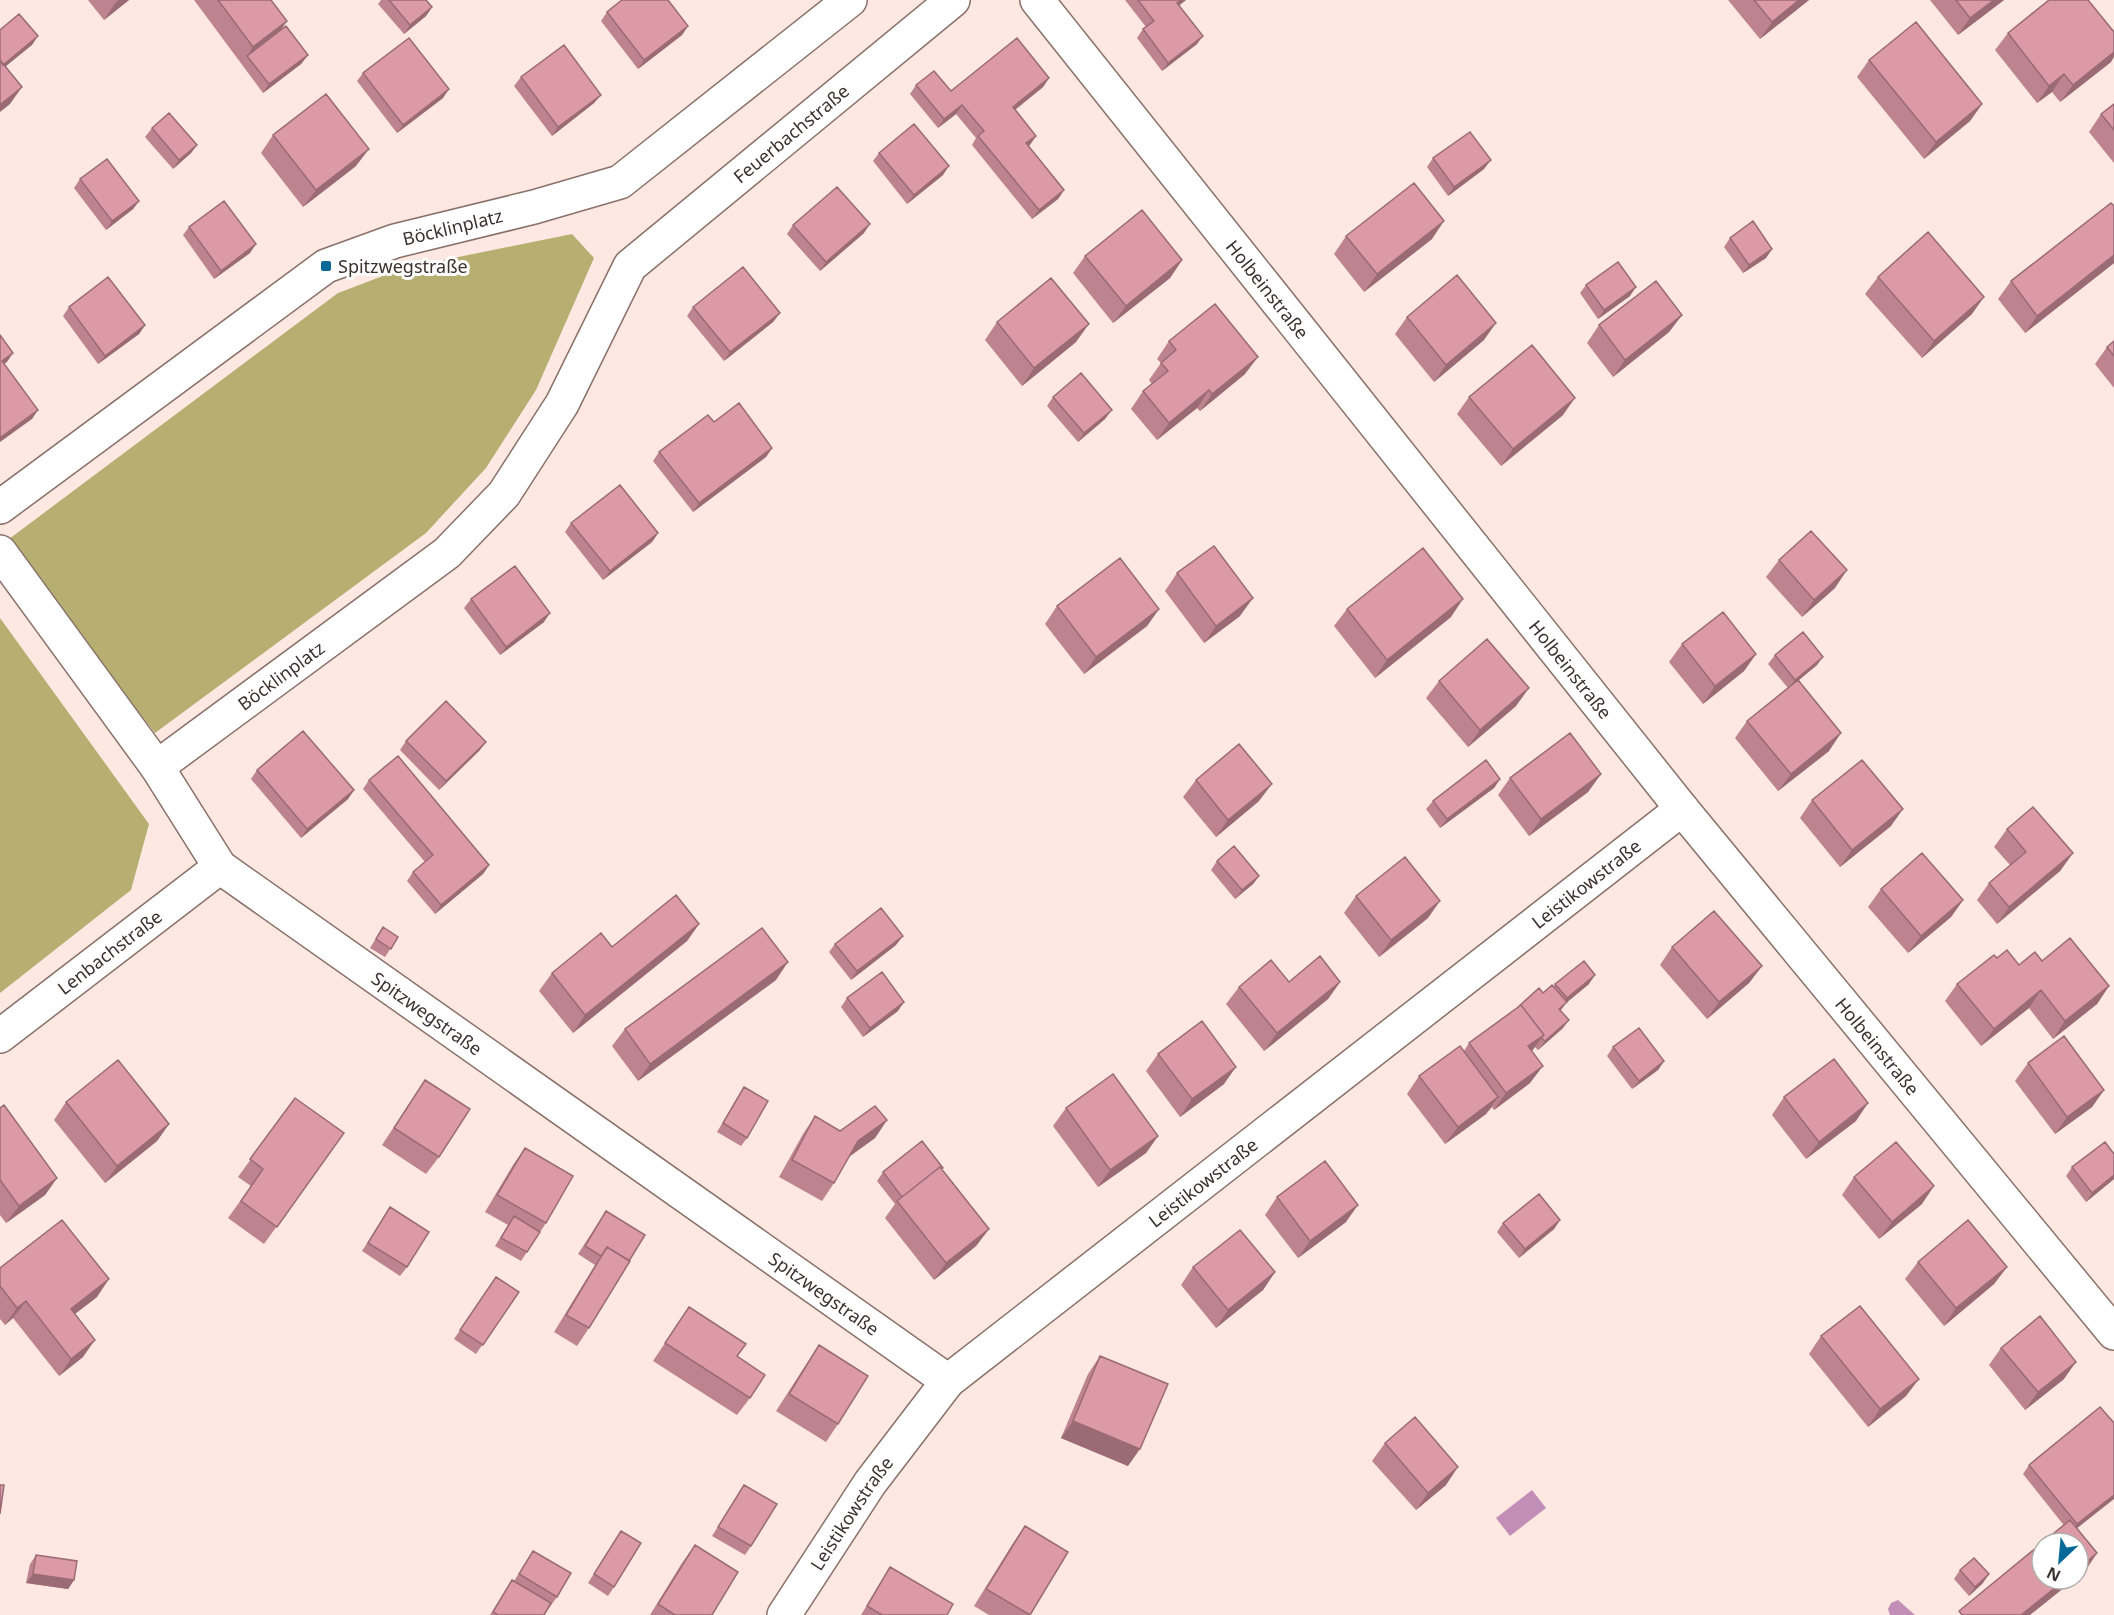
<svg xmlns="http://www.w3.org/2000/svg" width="2114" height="1615" viewBox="0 0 2114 1615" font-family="'Noto Sans',sans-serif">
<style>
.forest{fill:#b7af71}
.water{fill:#c28eb7}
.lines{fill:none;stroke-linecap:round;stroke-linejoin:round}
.minor-casing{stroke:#897169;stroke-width:36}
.minor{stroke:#fff;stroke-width:33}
.wall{fill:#bd848f}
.shaded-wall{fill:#9a6b74}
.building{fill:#dc99a6;stroke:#9a6b74;stroke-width:1.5}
.poi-dot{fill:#076998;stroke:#fff;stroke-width:2}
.labels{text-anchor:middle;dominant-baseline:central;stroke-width:6;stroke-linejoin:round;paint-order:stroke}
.street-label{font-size:18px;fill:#3b312e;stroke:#fff}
.poi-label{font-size:18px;fill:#3b312e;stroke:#fff;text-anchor:start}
</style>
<rect width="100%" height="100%" fill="#fee8e1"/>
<!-- forest -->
<path class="forest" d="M572,234L594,258L536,390L486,468L426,533L155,733L5,542L338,293L404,268Z
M0,618L149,824L131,890L0,993Z"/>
<!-- water -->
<path class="water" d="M1532,1490L1546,1508L1510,1536L1496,1518Z
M1898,1600L1915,1615H1890L1888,1609L1891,1603Z"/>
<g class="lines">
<!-- minor casing -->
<g class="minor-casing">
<g id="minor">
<path id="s1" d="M1037,0L1682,809L2114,1333"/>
<path id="s2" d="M0,507L326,266L395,241L534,207L620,182L850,0"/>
<path id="s3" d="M0,552L157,767L220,867L948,1381"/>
<path id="s4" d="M157,767L447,553L504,494L562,404L630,266L953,0"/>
<path id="s5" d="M0,1036L220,867"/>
<path id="s6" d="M784,1615L870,1483L948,1381L1682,809"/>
</g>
</g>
<!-- minor -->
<use href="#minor" class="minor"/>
</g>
<!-- wall -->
<path class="wall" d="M88,0H129L104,20Z
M194,0H271L280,30L308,55L301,64L263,93Z
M381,0H426L432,7L426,16L404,34L378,4Z
M1125,0H1186L1179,5L1197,44L1162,71L1137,38L1143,29L1146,27Z
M1728,0H1809L1760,39Z
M1930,0H2004L1958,35Z
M607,12L688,26L682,35L638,69L601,21Z
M2008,33L2111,62L2060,102L2052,92L2037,103L1995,50Z
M1869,60L1982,104L1970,121L1924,159L1857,77Z
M363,73L443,98L397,133L357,81Z
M521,77L601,95L594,103L552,136L514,86Z
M1049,78L1043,87L1015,110L1036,136L1028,146L1064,190L1058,199L1032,219L972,145L976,138L956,114L938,128L910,94L916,85L951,91Z
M2114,104V163L2089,132L2101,114Z
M152,128L197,145L191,153L173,169L145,137Z
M273,135L356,166L303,207L261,153Z
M879,153L943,175L907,204L873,161Z
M1433,158L1484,169L1448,196L1427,167Z
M80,179L139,201L133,209L106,230L74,188Z
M2114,206V263L2025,333L1998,299L2011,281Z
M793,225L864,233L820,271L787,234Z
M189,227L250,253L214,279L183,235Z
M1346,236L1432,239L1364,292L1334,254Z
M1730,238L1772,249L1766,258L1743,273L1724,247Z
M1085,256L1182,260L1170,278L1113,323L1073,273Z
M1878,277L1972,314L1922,358L1865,294Z
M1586,285L1630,296L1598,319L1580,293Z
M69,307L145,325L139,334L98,364L63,316Z
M693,307L780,313L773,322L724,361L687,316Z
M1682,315L1669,332L1613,377L1587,343L1599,325Z
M1407,317L1484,340L1434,382L1395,334Z
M997,322L1076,342L1022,386L985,340Z
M1169,341L1245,374L1200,411L1197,408L1157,440L1131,409L1143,391L1152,384L1149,380L1161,363L1157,359Z
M2114,341V388L2095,364L2107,347Z
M1053,397L1105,419L1078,442L1047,406Z
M1469,397L1563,415L1501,466L1457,414Z
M714,422L772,448L766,457L693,512L653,461L659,452Z
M571,523L658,533L652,542L603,580L565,532Z
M1779,560L1835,588L1802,617L1766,577Z
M1177,573L1240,616L1204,643L1165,591Z
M471,599L544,622L500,655L464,608Z
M1057,606L1159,609L1147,626L1084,674L1045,624Z
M1347,609L1451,617L1375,678L1334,626Z
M1682,644L1756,654L1744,671L1703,704L1669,662Z
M1775,655L1817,665L1799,680L1829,751L1778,791L1735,738L1747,721L1788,688L1768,664Z
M1439,681L1516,706L1468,747L1426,698Z
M406,741L480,750L439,790L400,750Z
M257,770L354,790L348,799L301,838L251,779Z
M1601,774L1588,792L1529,836L1498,795L1510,778Z
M1500,779L1494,788L1440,828L1426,809L1433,801Z
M369,780L489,865L483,874L435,914L407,881L413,872L425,862L363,789Z
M1196,780L1259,801L1216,837L1183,797Z
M1812,800L1891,826L1840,867L1800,818Z
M2007,829L2073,853L2060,871L1997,924L1977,900L1989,883L2010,865L1994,847Z
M1217,861L1259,876L1253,884L1235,899L1211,870Z
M1881,889L1963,900L1951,917L1908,953L1868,907Z
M1356,896L1428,918L1379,957L1344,913Z
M699,924L687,941L573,1033L539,991L552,973L612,947Z
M383,927L398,937L385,957L370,948Z
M835,944L896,945L851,980L829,952Z
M1672,947L1762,966L1749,983L1707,1019L1660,965Z
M2042,961L2109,986L2097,1004L2053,1039L2029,1008L1981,1046L1945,1001L1957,984L2019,965Z
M776,980L638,1081L612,1046L625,1029Z
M1340,982L1328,999L1264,1051L1226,1004L1239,987Z
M1555,984H1589L1566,1003L1561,1010L1563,1028L1538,1050L1535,1047L1532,1051L1530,1083L1494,1110L1492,1107L1486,1114L1445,1144L1407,1094L1419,1076L1464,1051L1469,1043L1553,987Z
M847,998L898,1011L863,1037L841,1007Z
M1613,1047L1664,1061L1658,1070L1632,1089L1607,1056Z
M1158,1054L1224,1084L1180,1117L1146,1071Z
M2028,1063L2104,1090L2092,1107L2055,1134L2015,1081Z
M425,1080L439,1157L426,1174L382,1145Z
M744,1087L747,1138L741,1146L717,1132Z
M1784,1097L1856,1121L1806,1159L1772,1115Z
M295,1098L344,1133L264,1244L228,1218L251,1186L238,1177Z
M66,1102L169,1124L157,1141L105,1183L54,1120Z
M0,1108L57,1178L45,1195L6,1223L0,1215Z
M1066,1108L1158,1136L1146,1153L1098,1187L1053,1126Z
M815,1116L840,1131L887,1120L875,1138L850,1156L834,1183L822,1201L779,1177L803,1134Z
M525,1148L546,1223L521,1261L495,1246L508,1225L485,1212L513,1165Z
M2072,1167L2114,1179L2086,1202L2066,1176Z
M942,1170L989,1229L976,1246L934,1280L885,1218L895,1204L877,1181L883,1172Z
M1854,1177L1922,1204L1879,1239L1842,1195Z
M1277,1197L1346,1222L1298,1258L1265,1215Z
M390,1207L407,1267L400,1276L362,1251Z
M606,1211L645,1235L589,1328L577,1346L554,1332L595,1265L578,1254Z
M1560,1220L1554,1229L1519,1258L1497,1232L1503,1223Z
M1918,1262L2007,1267L1994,1284L1944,1326L1905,1279Z
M1193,1267L1275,1272L1263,1290L1216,1328L1181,1285Z
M0,1268L97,1297L75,1314L83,1357L59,1376L13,1318L5,1325L0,1319Z
M496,1277L519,1292L476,1354L454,1339Z
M689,1307L737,1356L750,1398L737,1415L653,1361Z
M1821,1336L1906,1396L1868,1427L1809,1354Z
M819,1345L838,1424L826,1442L776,1411L807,1363Z
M2001,1348L2064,1379L2025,1410L1989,1365Z
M1100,1356L1128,1466L1061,1438L1088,1374Z
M2100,1407L2077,1528L2097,1553L2085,1571L2078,1576V1543L2023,1474L2029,1465Z
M1385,1443L1446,1485L1416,1510L1372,1461Z
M744,1485L751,1546L745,1555L712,1536Z
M1025,1526L1030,1615H989L974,1606L1013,1543Z
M621,1531L614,1587L608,1596L588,1583Z
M695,1545L712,1615H650L682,1563Z
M533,1551L557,1597L544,1615H490L506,1589L512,1580L514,1581Z
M36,1555L74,1580L68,1589L26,1583L30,1564Z
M890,1567L947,1615H861Z
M1960,1570L1983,1583L1969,1596L1954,1579Z"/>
<!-- shaded-wall -->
<path class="shaded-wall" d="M119,0H129L104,20L116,2Z
M1181,0H1186L1171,12L1177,3Z
M1799,0H1809L1760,39L1772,22Z
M1994,0H2004L1958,35L1970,18Z
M432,7L426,16L404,34L410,25Z
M287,21L275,39L247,56L253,47Z
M688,26L682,35L638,69L644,60Z
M38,36L32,45L0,71V67Z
M1203,36L1197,44L1162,71L1168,63Z
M2114,52V57L2111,62L2060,102L2073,85Z
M308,55L301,64L263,93L269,84Z
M2064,74L2052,92L2037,103L2049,86Z
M1049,78L1043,87L1007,116L1013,107Z
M22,87L10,104L0,112V105Z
M449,89L443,98L397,133L403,125Z
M601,95L594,103L552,136L558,127Z
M1982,104L1970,121L1924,159L1936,142Z
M962,105L956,114L938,128L944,119Z
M1036,136L1030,145L1020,152L1026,143Z
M197,145L191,153L173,169L179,160Z
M369,149L356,166L303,207L316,190Z
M1491,160L1484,169L1448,196L1454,187Z
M949,166L943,175L907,204L914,195Z
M1064,190L1058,199L1032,219L1039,210Z
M139,201L133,209L106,230L112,221Z
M1444,221L1432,239L1364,292L1377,274Z
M870,224L864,233L820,271L826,262Z
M256,244L250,253L214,279L221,271Z
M1772,249L1766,258L1743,273L1749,265Z
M2114,255V263L2025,333L2037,316Z
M1182,260L1170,278L1113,323L1126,306Z
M1636,287L1630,296L1598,319L1604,310Z
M1984,297L1972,314L1922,358L1934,341Z
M780,313L773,322L724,361L730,352Z
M1682,315L1669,332L1613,377L1625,360Z
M1496,323L1484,340L1434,382L1446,365Z
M1089,324L1076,342L1022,386L1034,368Z
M145,325L139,334L98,364L105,356Z
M13,353L7,362L0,367L2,361Z
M1258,357L1245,374L1200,411L1212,394Z
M1209,390L1197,408L1157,440L1169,423Z
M1575,398L1563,415L1501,466L1513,449Z
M38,410L32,419L0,442V438Z
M1112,410L1105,419L1078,442L1084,433Z
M772,448L766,457L693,512L699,503Z
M658,533L652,542L603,580L610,571Z
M1847,570L1835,588L1802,617L1814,600Z
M1253,598L1240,616L1204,643L1216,626Z
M1463,599L1451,617L1375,678L1387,660Z
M1159,609L1147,626L1084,674L1096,657Z
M550,613L544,622L500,655L506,647Z
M1756,654L1744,671L1703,704L1715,686Z
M1823,657L1817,665L1788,689L1795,680Z
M1529,688L1516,706L1468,747L1480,730Z
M1841,733L1829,751L1778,791L1791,774Z
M486,742L480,750L439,790L446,781Z
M1601,774L1588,792L1529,836L1541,819Z
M1500,779L1494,788L1440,828L1447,819Z
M1272,784L1259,801L1216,837L1228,820Z
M354,790L348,799L301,838L307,829Z
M1903,809L1891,826L1840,867L1852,850Z
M2073,853L2060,871L1997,924L2009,907Z
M489,865L483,874L435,914L441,905Z
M1259,876L1253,884L1235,899L1242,890Z
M1963,900L1951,917L1908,953L1921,936Z
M1440,901L1428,918L1379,957L1391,940Z
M699,924L687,941L573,1033L585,1015Z
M903,936L896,945L851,980L857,971Z
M788,962L776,980L638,1081L650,1064Z
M1762,966L1749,983L1707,1019L1719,1002Z
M1595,975L1589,984L1566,1003L1560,1011L1553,1017L1567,998Z
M1340,982L1328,999L1264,1051L1277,1033Z
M2109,986L2097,1004L2053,1039L2065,1021Z
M2041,990L2029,1008L1981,1046L1994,1029Z
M904,1002L898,1011L863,1037L870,1028Z
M1569,1020L1563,1028L1538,1050L1545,1041Z
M1544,1035L1531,1052L1528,1046Z
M1664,1061L1658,1070L1632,1089L1639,1081Z
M1543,1066L1530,1083L1494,1110L1506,1093Z
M1236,1067L1224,1084L1180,1117L1192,1099Z
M2104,1090L2092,1107L2055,1134L2067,1117Z
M1498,1097L1486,1114L1445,1144L1458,1127Z
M1868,1103L1856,1121L1806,1159L1819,1142Z
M887,1120L875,1138L846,1159L858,1141Z
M169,1124L157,1141L105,1183L117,1166Z
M1158,1136L1146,1153L1098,1187L1110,1170Z
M2114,1175V1179L2086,1202L2092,1193Z
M57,1178L45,1195L6,1223L19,1206Z
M1934,1186L1922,1204L1879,1239L1892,1222Z
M1358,1205L1346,1222L1298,1258L1310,1241Z
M1560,1220L1554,1229L1519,1258L1525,1249Z
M989,1229L976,1246L934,1280L946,1263Z
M2007,1267L1994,1284L1944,1326L1956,1308Z
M1275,1272L1263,1290L1216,1328L1228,1310Z
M109,1279L97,1297L59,1326L71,1309Z
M26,1301L13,1318L5,1325L17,1308Z
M95,1340L83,1357L59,1376L71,1359Z
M2076,1362L2064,1379L2025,1410L2038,1392Z
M1919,1379L1906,1396L1868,1427L1880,1409Z
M1073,1421L1140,1449L1128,1466L1061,1438Z
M1458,1467L1446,1485L1416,1510L1428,1493Z
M2114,1495V1499L2071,1533L2077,1524Z
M2097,1553L2085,1571L2078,1576V1569Z
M33,1574L74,1580L68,1589L26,1583Z
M1989,1574L1983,1583L1969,1596L1975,1587Z
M2066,1579H2075L2030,1615H2021Z"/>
<!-- building -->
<path class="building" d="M218,0H271L287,21L253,47Z
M389,0H426L432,7L410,25Z
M622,0H668L688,26L644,60L607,12Z
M1138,0H1181L1177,3L1203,36L1168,63L1143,29L1154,21Z
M1754,0H1799L1772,22Z
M1956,0H1994L1970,18Z
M2049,0H2088L2114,32V52L2073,85L2064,74L2049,86L2008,33Z
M19,14L38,36L3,65L0,60V30Z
M1916,22L1982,104L1936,142L1869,60Z
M286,26L308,55L269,84L247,56Z
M409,38L449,89L403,125L363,73Z
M1017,38L1049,78L1013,107L1036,136L1026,143L1064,190L1039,210L978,136L984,131L962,105L944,119L916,85L934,71L951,91Z
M564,45L601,95L558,127L521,77Z
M0,60L22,87L0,105Z
M326,94L369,149L316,190L273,135Z
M2114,104V130L2101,114Z
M169,113L197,145L179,160L152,128Z
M914,124L949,166L914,195L879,153Z
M1470,132L1491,160L1454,187L1433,158Z
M107,159L139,201L112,221L80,179Z
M1414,183L1444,221L1377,274L1346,236Z
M837,187L870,224L826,262L793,225Z
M224,201L256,244L221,271L189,227Z
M2111,203L2114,206V255L2037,316L2011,281Z
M1142,210L1182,260L1126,306L1085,256Z
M1753,221L1772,249L1749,265L1730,238Z
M1928,232L1984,297L1934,341L1878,277Z
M1618,262L1636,287L1604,310L1586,285Z
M743,267L780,313L730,352L693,307Z
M1457,275L1496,323L1446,365L1407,317Z
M108,277L145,325L105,356L69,307Z
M1051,278L1089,324L1034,368L997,322Z
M1656,281L1682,315L1625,360L1599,325Z
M1215,304L1258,357L1212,394L1209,390L1169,423L1143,391L1168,371L1161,363L1176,350L1169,341Z
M0,335L13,353L2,361L38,410L0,438Z
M2114,341V356L2107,347Z
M1532,345L1575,398L1513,449L1469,397Z
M1081,373L1112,410L1084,433L1053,397Z
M739,403L772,448L699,503L659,452L708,415L714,422Z
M620,485L658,533L610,571L571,523Z
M1811,531L1847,570L1814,600L1779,560Z
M1214,546L1253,598L1216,626L1177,573Z
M1423,548L1463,599L1387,660L1347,609Z
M1120,558L1159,609L1096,657L1057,606Z
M515,566L550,613L506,647L471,599Z
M1723,612L1756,654L1715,686L1682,644Z
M1803,632L1823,657L1795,680L1775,655Z
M1487,639L1529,688L1480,730L1439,681Z
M1798,680L1841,733L1791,774L1747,721Z
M446,701L486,742L446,781L406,741Z
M303,731L354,790L307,829L257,770Z
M1570,733L1601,774L1541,819L1510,778Z
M1239,744L1272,784L1228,820L1196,780Z
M398,756L489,865L441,905L413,872L433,855L369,780Z
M1486,760L1500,779L1447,819L1433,801Z
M1862,760L1903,809L1852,850L1812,800Z
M2033,807L2073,853L2009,907L1989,883L2026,852L2007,829Z
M1234,846L1259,876L1242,890L1217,861Z
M1922,853L1963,900L1921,936L1881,889Z
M1405,857L1440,901L1391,940L1356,896Z
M676,895L699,924L585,1015L552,973L601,933L612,947Z
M881,908L903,936L857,971L835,944Z
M1714,911L1762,966L1719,1002L1672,947Z
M383,927L398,937L391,949L376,939Z
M762,928L788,962L650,1064L625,1029Z
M2070,938L2109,986L2065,1021L2041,990L1994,1029L1957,984L1994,955L1997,958L2007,950L2019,965L2035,952L2042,961Z
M1320,956L1340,982L1277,1033L1239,987L1271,960L1289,982Z
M1584,961L1595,975L1567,998L1555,984Z
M882,972L904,1002L870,1028L847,998Z
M1552,985L1567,1002L1559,1009L1569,1020L1545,1041L1541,1038L1544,1035L1521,1005L1517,1008L1539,988L1543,993Z
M1521,1005L1544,1035L1528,1046L1543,1066L1506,1093L1469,1043Z
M1202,1021L1236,1067L1192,1099L1158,1054Z
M1639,1028L1664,1061L1639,1081L1613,1047Z
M2064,1036L2104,1090L2067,1117L2028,1063Z
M1460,1046L1498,1097L1458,1127L1419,1076Z
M1834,1059L1868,1103L1819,1142L1784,1097Z
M118,1060L169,1124L117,1166L66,1102Z
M1113,1074L1158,1136L1110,1170L1066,1108Z
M425,1080L470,1109L439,1157L394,1128Z
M744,1087L768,1101L747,1138L723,1123Z
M295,1098L344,1133L277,1227L241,1201L263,1169L250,1159Z
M4,1105L57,1178L19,1206L0,1180V1108Z
M875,1106L887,1120L858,1141L834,1183L792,1160L815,1116L840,1131Z
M922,1141L943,1168L942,1169L940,1167L902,1197L883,1172Z
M1896,1142L1934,1186L1892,1222L1854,1177Z
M2105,1142L2114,1154V1175L2092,1193L2072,1167Z
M525,1148L573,1176L546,1223L497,1195Z
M1325,1161L1358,1205L1310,1241L1277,1197Z
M940,1167L989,1229L946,1263L897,1201Z
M1539,1194L1560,1220L1525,1249L1503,1223Z
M390,1207L429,1232L407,1267L368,1243Z
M606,1211L645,1235L629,1261L607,1247L601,1256L585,1246Z
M514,1216L540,1232L527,1252L501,1238Z
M62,1220L109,1279L71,1309L95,1340L71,1359L26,1301L17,1308L0,1286V1268Z
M1968,1220L2007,1267L1956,1308L1918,1262Z
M1240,1230L1275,1272L1228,1310L1193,1267Z
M607,1247L630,1261L589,1328L566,1315Z
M496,1277L519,1292L483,1345L460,1330Z
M1860,1306L1919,1379L1880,1409L1821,1336Z
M689,1307L746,1344L737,1356L765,1375L750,1398L665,1343Z
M2040,1316L2076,1362L2038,1392L2001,1348Z
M819,1345L868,1376L838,1424L789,1394Z
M1100,1356L1168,1384L1140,1449L1073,1421Z
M2100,1407L2114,1423V1495L2077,1524L2029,1465Z
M1415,1417L1458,1467L1428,1493L1385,1443Z
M0,1485H4L0,1514Z
M744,1485L777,1504L751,1546L718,1527Z
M2070,1520L2097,1553L2078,1569V1543H2042Z
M1025,1526L1068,1552L1030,1615L986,1589Z
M621,1531L641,1543L614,1587L594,1574Z
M2042,1543V1579H2066L2021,1615H1962L1959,1611Z
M695,1545L738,1572L712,1615H675L658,1604Z
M533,1551L571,1573L557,1597L519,1574Z
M36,1555L77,1561L74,1580L33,1574Z
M1974,1558L1989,1574L1975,1587L1960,1570Z
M890,1567L953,1604L947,1615H882L867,1606Z
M512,1580L551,1603L544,1615H498L493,1612Z"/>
<!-- markers -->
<rect class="poi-dot" x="320" y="260" width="12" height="12" rx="3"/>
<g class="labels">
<!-- street labels -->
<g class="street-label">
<text stroke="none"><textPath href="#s4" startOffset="912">Feuerbachstraße</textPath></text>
<text stroke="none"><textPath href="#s2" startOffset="538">Böcklinplatz</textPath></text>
<text stroke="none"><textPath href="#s1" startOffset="370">Holbeinstraße</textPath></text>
<text stroke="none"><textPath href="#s1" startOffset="856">Holbeinstraße</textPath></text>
<text stroke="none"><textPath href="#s4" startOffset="154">Böcklinplatz</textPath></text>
<text stroke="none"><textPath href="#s6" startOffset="1095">Leistikowstraße</textPath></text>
<text stroke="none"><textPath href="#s5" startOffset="138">Lenbachstraße</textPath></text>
<text stroke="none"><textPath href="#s3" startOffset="638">Spitzwegstraße</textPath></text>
<text stroke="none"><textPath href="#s1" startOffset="1342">Holbeinstraße</textPath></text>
<text stroke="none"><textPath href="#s6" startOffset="609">Leistikowstraße</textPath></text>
<text stroke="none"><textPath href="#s3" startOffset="1124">Spitzwegstraße</textPath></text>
<text stroke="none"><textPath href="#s6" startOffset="122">Leistikowstraße</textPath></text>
</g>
<!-- poi labels -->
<g class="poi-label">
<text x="338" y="266">Spitzwegstraße</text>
</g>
</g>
<!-- north arrow -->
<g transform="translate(2060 1561) rotate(206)"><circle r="28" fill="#ffffff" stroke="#b1adab" stroke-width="1.5"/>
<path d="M0-4.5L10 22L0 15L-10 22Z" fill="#076998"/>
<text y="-9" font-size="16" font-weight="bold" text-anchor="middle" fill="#3b312e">N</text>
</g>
</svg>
